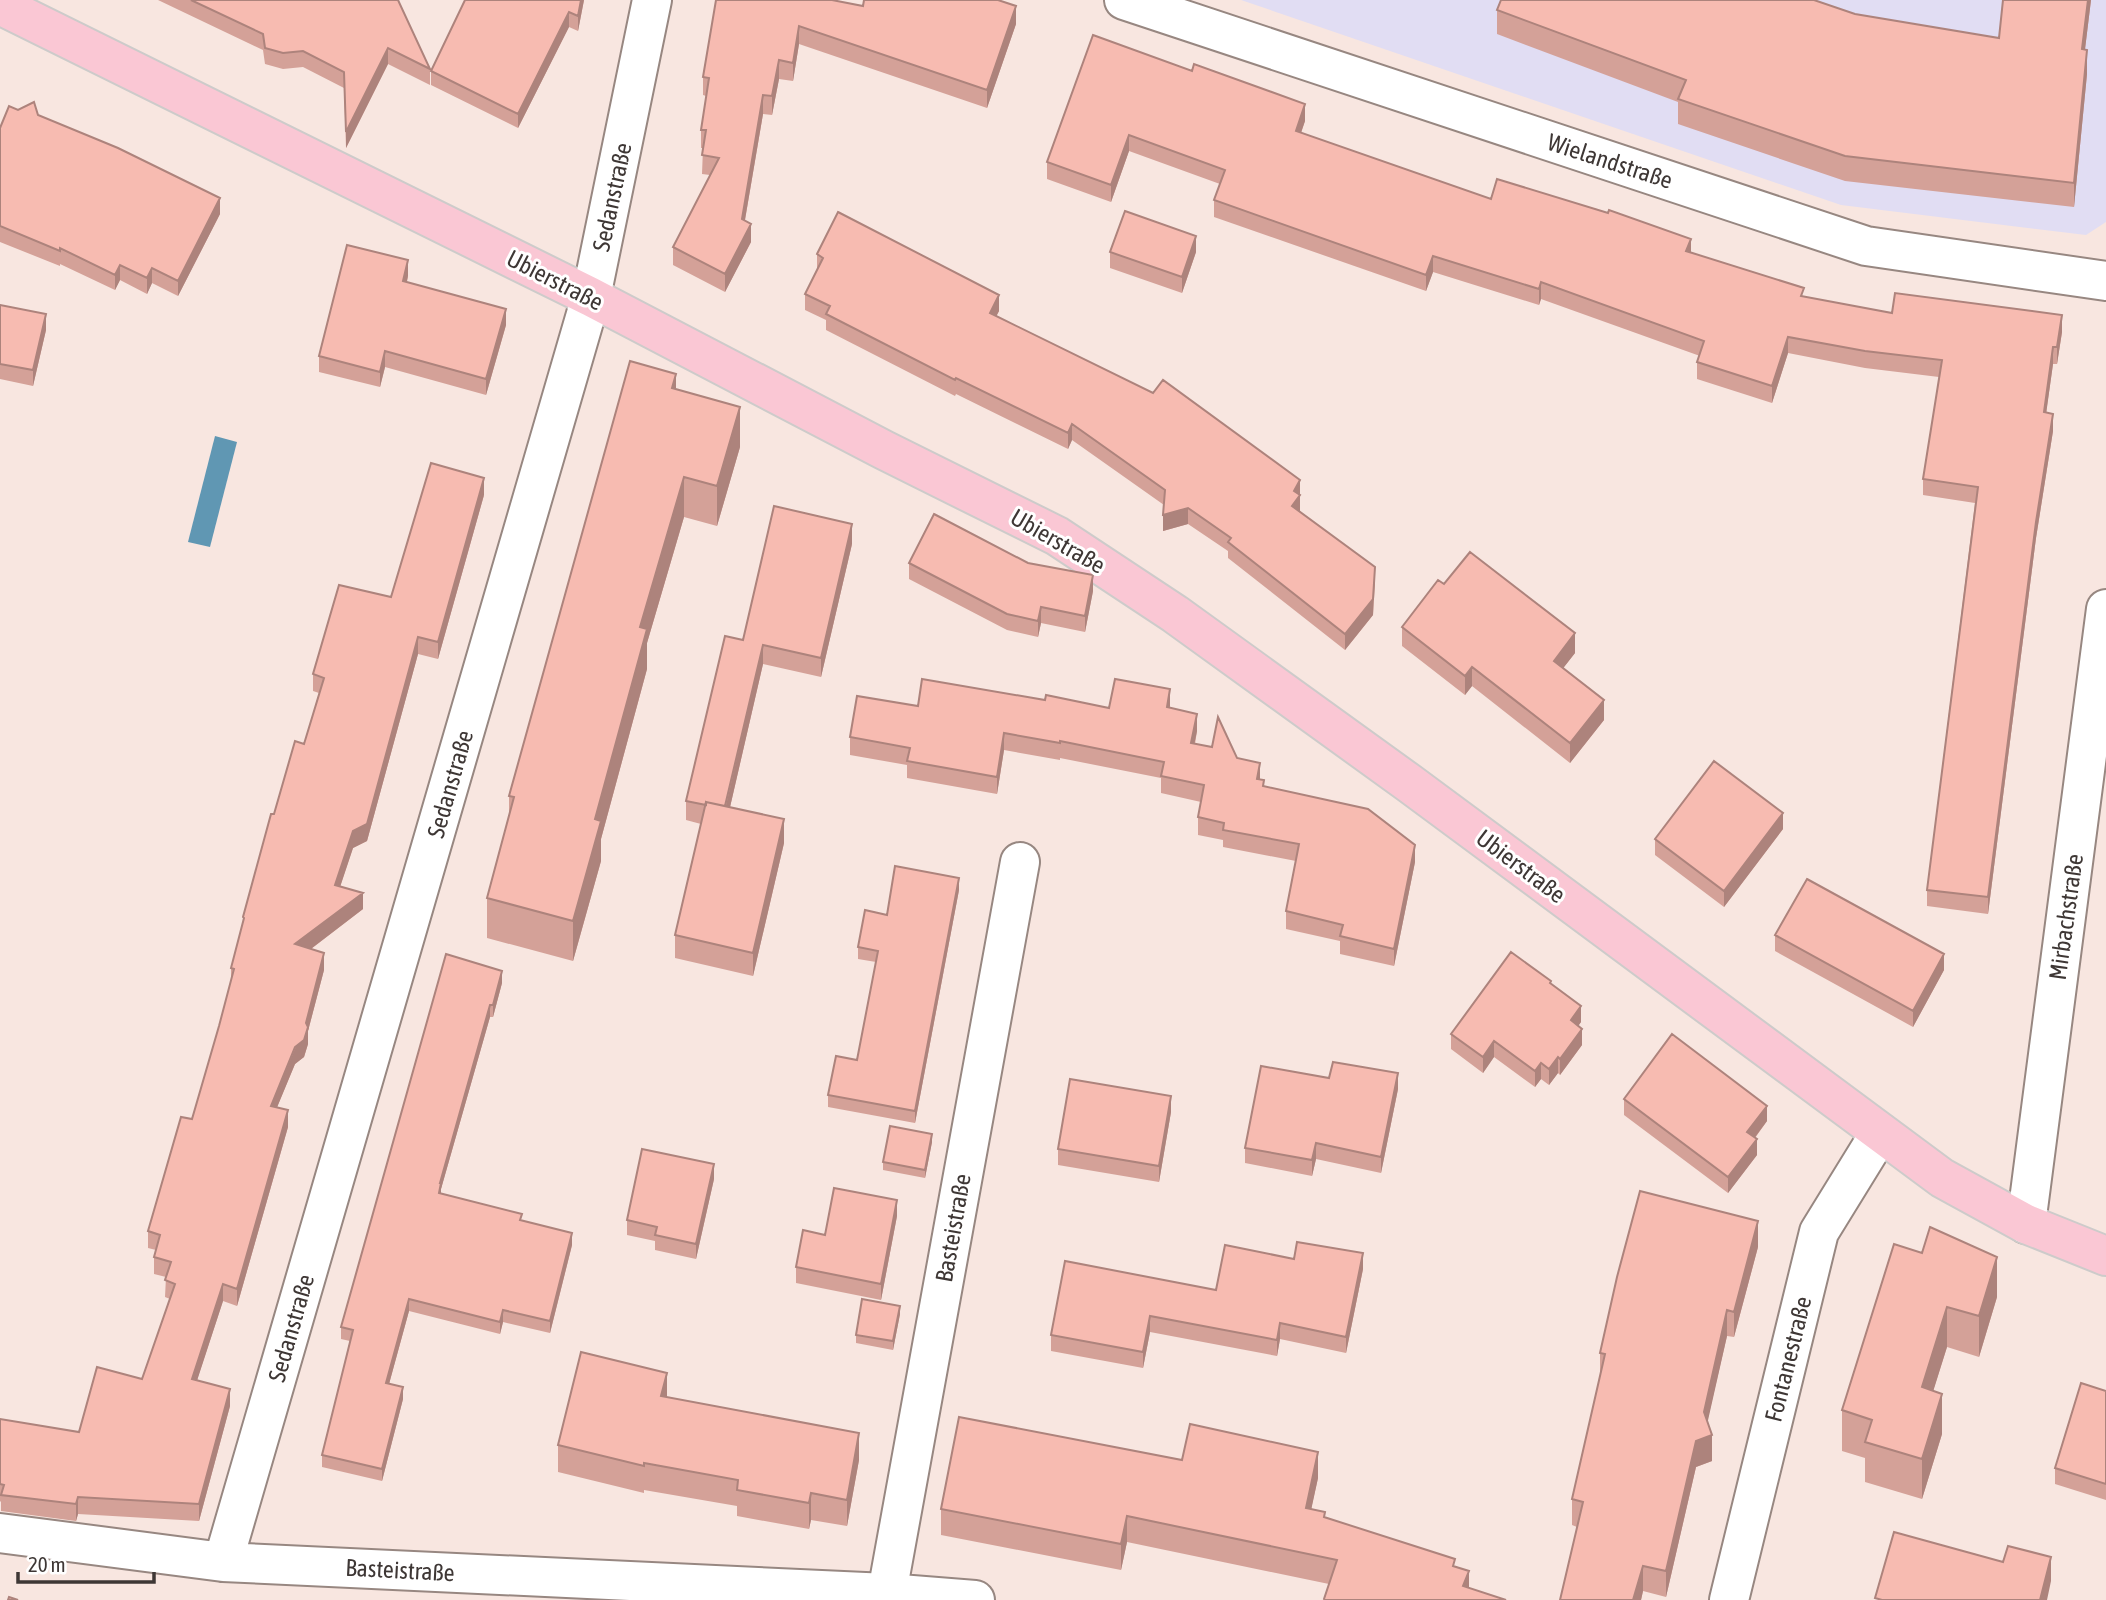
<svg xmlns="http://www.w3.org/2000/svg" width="2106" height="1600" viewBox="0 0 2106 1600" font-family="'Asap Condensed',sans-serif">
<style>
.commercial{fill:#e1ddf3}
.water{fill:#6097b3}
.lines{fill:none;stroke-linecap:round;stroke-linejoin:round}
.minor-casing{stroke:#978781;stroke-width:42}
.major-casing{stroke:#cdcbca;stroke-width:42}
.minor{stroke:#fff;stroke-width:38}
.major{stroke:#fac7d4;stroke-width:38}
.wall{fill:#d4a198}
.shaded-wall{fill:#ad837c}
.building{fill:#f7bbb1;stroke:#ad837c;stroke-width:2}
.labels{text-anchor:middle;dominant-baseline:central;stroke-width:6;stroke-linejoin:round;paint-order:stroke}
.street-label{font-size:24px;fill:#3e3735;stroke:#fff}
</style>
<rect width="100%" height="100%" fill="#f8e6e0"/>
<!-- commercial -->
<path class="commercial" d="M1241,0H2106V222L2086,235L1841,205Z"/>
<!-- water -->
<path class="water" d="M215,436L237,442L210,547L188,542Z"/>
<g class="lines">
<!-- minor casing -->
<g class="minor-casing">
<path id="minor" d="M1124,0L1866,246L2106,281
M2026,1224L2106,609
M0,1533L223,1562L887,1593L975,1600
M223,1562L591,297L652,0
M887,1593L1020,862
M1729,1600L1819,1232L1880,1133"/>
</g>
<!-- major casing -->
<g class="major-casing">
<path id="major" d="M0,5L591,297L884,450L1057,536L1175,614L1409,783L1942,1178L2026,1224L2106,1256"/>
</g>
<!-- minor -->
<use href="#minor" class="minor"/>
<!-- major -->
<use href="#major" class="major"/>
</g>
<!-- wall -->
<path class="wall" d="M158,0H398L430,69V85L388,64L346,148L344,88L303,67L283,69L265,64L263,50Z
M584,0L578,31L569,27L518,128L431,85V71Z
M716,0L863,6L1016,24L987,108L799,44L793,81L779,79L772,115L763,114L745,220L751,242L725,292L673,265V247L710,175L702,174L703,148H701V130L706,96L703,95V77Z
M2003,0H2091L2085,49L2087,74L2074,207L1845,181L1678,124V102L1497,34V10L1855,14L1999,38Z
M1093,35L1305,121L1301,133L1491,199L1691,252L1804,297L1892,313L2062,332L2057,364H2053L2046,413L2053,431L2036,538L1988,914L1927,906V890L1975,503L1923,495V479L1939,377L1865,368L1788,353L1772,403L1697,379V362L1700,356L1541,299L1539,305L1433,272L1426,291L1214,217V200L1220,184L1129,151L1111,202L1047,179V162Z
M18,110L38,115L220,214L178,296L152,283L147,294L120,280L115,290L60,264V266L0,242V128Z
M1110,252H1196L1182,293L1110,268Z
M817,254L999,311L996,316L1300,480V511L1375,583L1373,615L1345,650L1228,558V551L1188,524L1163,531L1164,505L1072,440L1068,449L956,394L955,396L826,330V320L805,310V294L817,270Z
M408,276L407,282L506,325L486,395L385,367L380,387L319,372V356Z
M0,305L46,330L33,386L0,379Z
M676,389L740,447L717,526L684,517L647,643V669L601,839V861L573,961L487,938V898L509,818V796Z
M484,495L438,659L418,654L367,841L353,848L340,887L363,909L311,949L324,970L308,1031V1044L304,1057L295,1064L277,1107L288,1127L237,1306L223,1301L197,1380L230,1406L199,1521L78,1514L76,1521L1,1511V1502L0,1501V1419L79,1432L142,1379L170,1299L165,1297L166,1277L154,1274V1257L156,1250L148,1248V1231L192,1119L219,1026L231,980V968L243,923V917L274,814L304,744L319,693L313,691V674L391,597Z
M852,544L821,677L763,664L730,807L784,843L753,976L675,958V935L701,824L686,820V801L743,640Z
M909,563H1028L1093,591L1085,632L1041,623L1038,637L1007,630L909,579Z
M1444,584L1575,653L1563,668L1604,720L1570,763L1472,686L1465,695L1402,646V627Z
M1045,700L1109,708H1170L1197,731L1195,744L1237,758L1260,779L1264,786L1415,862L1394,966L1340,954V941L1286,929V911L1296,861L1223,847V840L1198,835V817L1201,802L1161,793V778L1060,758V760L1004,750L997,794L907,778V765L850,755V737L918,706Z
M1783,829L1724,907L1655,855V839Z
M959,890L915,1123L828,1107V1095L857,1060L876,962L858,959V947L887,915Z
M1775,935L1944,970L1913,1027L1775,951Z
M446,954L502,983L493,1017H490L441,1189V1194L522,1220L572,1245L550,1333L503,1322L500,1334L409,1311L389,1384L403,1399L382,1481L322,1467V1455L350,1341L341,1339V1327Z
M1551,984L1581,1022L1578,1026L1582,1045L1560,1075L1558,1073L1549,1085L1541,1079L1535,1087L1494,1057L1483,1073L1451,1049V1034Z
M1329,1078L1398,1089L1381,1173L1316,1159L1312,1176L1245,1163V1148Z
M1624,1099L1767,1121L1755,1138L1757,1155L1728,1193L1624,1115Z
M1171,1112L1159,1182L1058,1165V1149Z
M932,1142L925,1178L883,1170V1162Z
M714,1179L696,1259L655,1250V1241L627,1235V1220Z
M897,1216L881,1300L796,1283V1267L825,1235Z
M1894,1244L1997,1297L1979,1357L1947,1347L1933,1391L1942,1434L1922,1499L1865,1482V1458L1842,1451V1410Z
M1758,1247L1734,1337L1727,1336L1707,1422L1712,1461L1696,1467L1666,1597L1643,1591L1641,1600H1560L1577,1527L1572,1525V1499L1600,1379V1353Z
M1294,1259L1363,1269L1346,1353L1280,1339L1277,1356L1150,1332L1143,1368L1051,1351V1335L1216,1290Z
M900,1314L893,1350L856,1343V1335Z
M2106,1391V1500L2055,1484V1468Z
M667,1397L859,1460L847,1526L811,1520L809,1529L737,1516V1506L644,1490V1493L558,1472V1445Z
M1182,1460L1318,1478L1311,1509L1325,1518L1455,1567L1469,1588L1506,1600H1324L1329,1584L1127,1542L1121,1570L941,1535V1509Z"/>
<!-- shaded-wall -->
<path class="shaded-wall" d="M581,0H584L578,31V16Z
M2088,0H2091L2082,74V49Z
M1016,6V24L987,108V90Z
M569,12V27L518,128V114Z
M799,26V44L793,81V63Z
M388,48V64L346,148V132Z
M2087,50V74L2074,207V183Z
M779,60V79L772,115V96Z
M763,95V114L742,237V219Z
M1305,104V121L1296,147V131Z
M1129,135V151L1111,202V185Z
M220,198V214L178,296V281Z
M751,224V242L725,292V274Z
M1196,236V252L1182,293V277Z
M1691,239V256L1686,251Z
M1433,256V272L1426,291V275Z
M408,260V276L403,297V281Z
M120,265V280L115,290V275Z
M152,268V283L147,294V278Z
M1541,282V299L1539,305V289Z
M999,295V311L990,329V313Z
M506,309V325L486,395V379Z
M46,314V330L33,386V370Z
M2062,315V332L2057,364V347Z
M1788,337V353L1772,403V386Z
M2053,347V364L2044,429V412Z
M385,351V367L380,387V372Z
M676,374V414L672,388Z
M740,407V447L717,526V486Z
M2053,414V431L2036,538L1988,914V897L2036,522Z
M1072,424V440L1068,449V433Z
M684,477V517L647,643V669L601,839V861L573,961V921L595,819L640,627Z
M484,478V495L438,659V642Z
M1300,480V511L1292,522L1294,491Z
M1188,508V524L1163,531V515Z
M852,524V544L821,677V658Z
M1375,567L1373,615L1345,650V634Z
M1093,575V591L1085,632V616Z
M1041,607V623L1038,637V621Z
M1575,633V653L1554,680V661Z
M418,637V654L367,841L353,848L335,902V885Z
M763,645V664L725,829V810Z
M1472,667V686L1465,695V676Z
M1170,689V706L1167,724V707Z
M1604,700V720L1570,763V743Z
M1197,714V731L1191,760V743Z
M1004,733V750L997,794V777Z
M1260,763V780L1257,779Z
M1783,813V829L1724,907V891Z
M784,819V843L753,976V953Z
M1415,845V862L1394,966V949Z
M959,878V890L915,1123V1111Z
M363,893V909L295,961V944Z
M324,953V970L308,1031V1044L304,1057L295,1064L271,1122V1106L306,1023Z
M1944,954V970L1913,1027V1011Z
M502,971V983L493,1017V1005Z
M490,1005V1017L441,1189V1195L439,1205L440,1183Z
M1581,1006V1022L1571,1036V1020Z
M1582,1029V1045L1560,1075V1059Z
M1494,1041V1057L1483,1073V1057Z
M1558,1057V1073L1549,1085V1069Z
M1541,1063V1079L1535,1087V1071Z
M1398,1073V1089L1381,1173V1157Z
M1171,1096V1112L1159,1182V1166Z
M1767,1106V1121L1747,1148V1132Z
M288,1110V1127L237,1306V1289Z
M932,1134V1142L925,1178V1170Z
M1757,1139V1155L1728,1193V1177Z
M1316,1143V1159L1312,1176V1160Z
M714,1164V1179L696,1259V1244Z
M897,1200V1216L881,1300V1284Z
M1758,1221V1247L1734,1337V1312Z
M572,1233V1245L550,1333V1321Z
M1363,1253V1269L1346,1353V1337Z
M1997,1257V1297L1979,1357V1316Z
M223,1284V1301L192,1396V1379Z
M409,1299V1311L386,1395V1383Z
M900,1306V1314L893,1350V1341Z
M1947,1307V1347L1922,1427V1387Z
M503,1310V1322L500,1334V1322Z
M1727,1310V1336L1704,1438V1412Z
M1150,1316V1332L1143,1368V1352Z
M1280,1323V1339L1277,1356V1340Z
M667,1373V1400L661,1396Z
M403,1387V1399L382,1481V1469Z
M230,1389V1406L199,1521V1504Z
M1942,1394V1434L1922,1499V1459Z
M859,1433V1460L847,1526V1500Z
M1712,1435V1461L1696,1467L1666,1597V1571L1696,1441Z
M1318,1452V1478L1306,1534V1508Z
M811,1493V1520L809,1529V1503Z
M78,1497V1514L76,1521V1504Z
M1127,1516V1542L1121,1570V1544Z
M2051,1557V1581L2047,1600H2040Z
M1643,1566V1591L1641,1600H1633Z
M1469,1571V1597L1463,1586Z"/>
<!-- building -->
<path class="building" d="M191,0H398L430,69L388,48L346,132L344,72L303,51L283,53L265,48L263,34Z
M465,0H581L578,16L569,12L518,114L431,71Z
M716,0H832L863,6L864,0H998L1016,6L987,90L799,26L793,63L779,60L772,96L763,95L742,219L751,224L725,274L673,247L719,158L702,155L706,130H701L709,78L703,77Z
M1501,0H1814L1855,14L1999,38L2003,0H2088L2082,49L2087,50L2074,183L1845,156L1678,99L1686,80L1497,10Z
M1093,35L1192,71L1194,64L1305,104L1296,131L1491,199L1497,179L1608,213L1609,210L1691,239L1686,251L1804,288L1801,296L1892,313L1895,293L2062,315L2057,347H2053L2044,412L2053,414L2036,522L1988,897L1927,890L1978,487L1923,479L1942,360L1865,351L1788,337L1772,386L1697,362L1704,341L1541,282L1539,289L1433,256L1426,275L1214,200L1225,170L1129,135L1111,185L1047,162Z
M34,102L38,115L118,148L220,198L178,281L152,268L147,278L120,265L115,275L60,248V251L0,226V128L9,106L18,110Z
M1125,211L1196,236L1182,277L1110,252Z
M838,212L999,295L990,313L1153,393L1163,380L1300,480L1294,491L1300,495L1292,506L1375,567L1373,599L1345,634L1228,542L1231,538L1188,508L1163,515L1165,490L1072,424L1068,433L956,378L955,380L826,314L830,306L805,294L823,258L817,254Z
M347,245L408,260L403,281L506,309L486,379L385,351L380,372L319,356Z
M0,305L46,314L33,370L0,364Z
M630,361L676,374L672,388L740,407L717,486L684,477L640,627L647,629L595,819L601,821L573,921L487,898L514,797L509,796Z
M431,463L484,478L438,642L418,637L367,824L353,831L335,885L363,893L295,944L324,953L306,1023L308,1027L304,1040L295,1047L271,1106L288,1110L237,1289L223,1284L192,1379L230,1389L199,1504L78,1497L76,1504L1,1495L4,1485L0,1484V1419L79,1432L97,1367L142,1379L175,1284L165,1280L171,1262L154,1257L160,1235L148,1231L181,1117L192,1119L219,1026L234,969L231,968L244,918L243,917L271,814H274L295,741L304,744L324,678L313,674L339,585L391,597Z
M774,506L852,524L821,658L763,645L725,806L706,802V805L686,801L725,636L743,640Z
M934,514L1028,563L1093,575L1085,616L1041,607L1038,621L1007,614L909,563Z
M1470,552L1575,633L1554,661L1604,700L1570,743L1472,667L1465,676L1402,627L1438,580L1444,584Z
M922,679L1045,700L1046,695L1109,708L1115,679L1170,689L1167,707L1197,714L1191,743L1212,747L1218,717L1237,758L1260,763L1257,779L1264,780L1263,786L1368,809L1415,845L1394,949L1340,936L1343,925L1286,911L1299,844L1223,830L1224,823L1198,817L1204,785L1161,776L1164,762L1060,741V743L1004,733L997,777L907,761L910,748L850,737L857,696L918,706Z
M1714,761L1783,813L1724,891L1655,839Z
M706,802L784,819L753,953L675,935Z
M895,866L959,878L915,1111L828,1095L836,1056L857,1060L878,951L858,947L865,910L887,915Z
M1807,879L1944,954L1913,1011L1775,935Z
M1511,952L1551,981L1550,983L1581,1006L1571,1020L1582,1029L1560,1059L1558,1057L1549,1069L1541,1063L1535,1071L1494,1041L1483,1057L1451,1034Z
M446,954L502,971L493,1005H490L440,1183H441L439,1193L522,1214L520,1220L572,1233L550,1321L503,1310L500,1322L409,1299L386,1383L403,1387L382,1469L322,1455L353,1330L341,1327Z
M1672,1034L1767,1106L1747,1132L1757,1139L1728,1177L1624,1099Z
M1333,1062L1398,1073L1381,1157L1316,1143L1312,1160L1245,1148L1261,1066L1329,1078Z
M1070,1079L1171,1096L1159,1166L1058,1149Z
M890,1126L932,1134L925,1170L883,1162Z
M642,1149L714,1164L696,1244L655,1235L657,1227L627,1220Z
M834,1188L897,1200L881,1284L796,1267L803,1230L825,1235Z
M1640,1191L1758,1221L1734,1312L1727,1310L1704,1412L1712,1435L1696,1441L1666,1571L1643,1566L1633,1600H1560L1583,1502L1572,1499L1605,1354L1600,1353L1617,1277Z
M1930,1227L1997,1257L1979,1316L1947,1307L1922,1387L1942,1394L1922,1459L1865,1442L1872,1420L1842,1410L1894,1244L1922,1253Z
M1297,1242L1363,1253L1346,1337L1280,1323L1277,1340L1150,1316L1143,1352L1051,1335L1065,1261L1216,1290L1225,1245L1294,1259Z
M862,1299L900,1306L893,1341L856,1335Z
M581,1352L667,1373L661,1396L859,1433L847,1500L811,1493L809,1503L737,1490L738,1480L644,1463V1466L558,1445Z
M2081,1383L2106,1391V1484L2055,1468Z
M959,1417L1182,1460L1190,1424L1318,1452L1306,1508L1325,1512L1324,1517L1455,1559L1453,1566L1469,1571L1463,1586L1506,1600H1325L1324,1599L1337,1560L1127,1516L1121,1544L941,1509Z
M1894,1532L2003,1562L2008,1546L2051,1557L2040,1600H1882L1875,1598Z
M9,1597L18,1600H8Z"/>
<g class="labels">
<!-- street labels -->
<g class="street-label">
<text transform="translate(1610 161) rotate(18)">Wielandstraße</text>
<text transform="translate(612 197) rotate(-78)">Sedanstraße</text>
<text transform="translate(555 280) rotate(27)">Ubierstraße</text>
<text transform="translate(1058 541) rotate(30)">Ubierstraße</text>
<text transform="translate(450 784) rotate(-74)">Sedanstraße</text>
<text transform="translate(1521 866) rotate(37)">Ubierstraße</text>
<text transform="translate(2066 917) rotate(-82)">Mirbachstraße</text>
<text transform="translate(953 1228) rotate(-80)">Basteistraße</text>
<text transform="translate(291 1328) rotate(-74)">Sedanstraße</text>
<text transform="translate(1788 1359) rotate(-76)">Fontanestraße</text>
<text transform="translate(400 1570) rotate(3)">Basteistraße</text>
</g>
</g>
<!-- scale -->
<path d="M18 1572v10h136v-10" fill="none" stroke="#3e3735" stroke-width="3.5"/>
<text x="28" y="1572" font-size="21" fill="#3e3735" stroke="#ffffff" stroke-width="5" paint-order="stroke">20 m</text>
</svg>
